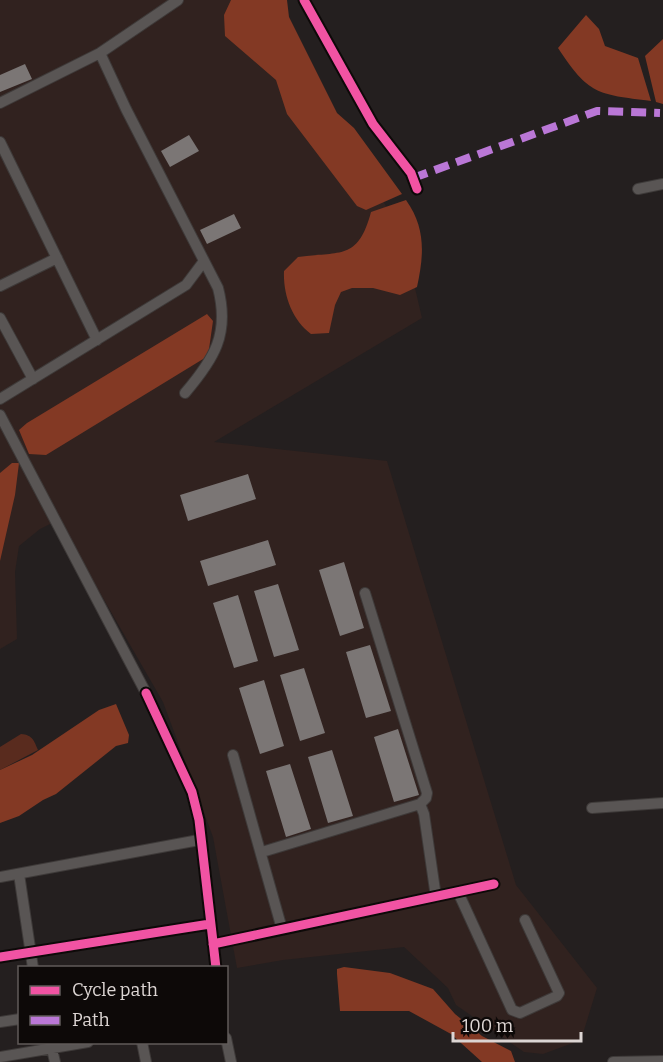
<svg xmlns="http://www.w3.org/2000/svg" width="663" height="1062" viewBox="0 0 663 1062" font-family="Bitter,serif">
<style>
.built{fill:#31221f}
.green{fill:#592b1e}
.water{fill:#833924}
.building{fill:#7b7675}
.lines{fill:none;stroke-linecap:round;stroke-linejoin:round}
.minor-casing{stroke:#3e3a39;stroke-width:12}
.minor{stroke:#595554;stroke-width:10}
.quiet{stroke:#ba77d6;stroke-width:8;stroke-dasharray:15 8;stroke-linecap:butt}
.cycleway-casing{stroke:#0d0908;stroke-width:13}
.cycleway{stroke:#f153a3;stroke-width:9}
</style>
<rect width="100%" height="100%" fill="#241f1f"/>
<!-- built -->
<path class="built" d="M0,0H264L286,58L401,228L422,318L214,442L387,461L516,885L597,988L581,1040L543,1054L524,1052L456,1005L448,988L404,947L283,960L237,968L213,837L163,702L58,520L40,529L19,546L15,572L17,639L0,649Z"/>
<!-- green -->
<path class="green" d="M21,734C33,735 34,741 38,750L0,770V747Z"/>
<!-- water -->
<path class="water" d="M231,0H287L289,17L337,113L354,128L402,194L366,210L357,206L287,114L276,80L225,36L224,15Z
M586,15L599,29L605,46L638,58L651,101C597,94 589,95 558,48Z
M663,39V104L656,102L645,56Z
M406,200C426,228 424,255 417,287L400,295L373,288H352L341,292L335,305L329,333L311,334C292,320 283,295 284,271L298,257C340,251 358,261 371,212Z
M207,314L213,321L208,356L46,455L29,454L19,430L27,423Z
M12,463H19L15,495L0,561V473Z
M116,704L129,735L128,743L116,746L56,794L43,800L19,816L0,823V770L32,755L99,710Z
M344,967L390,973L433,989L455,1014L482,1036L511,1051L515,1062H482L451,1034L409,1011H340L337,974V969Z"/>
<!-- building -->
<path class="building" d="M25,64L32,79L0,92V75Z
M189,135L199,151L170,167L161,151Z
M234,214L241,228L207,244L200,230Z
M248,474L256,499L188,521L180,495Z
M268,540L276,565L208,586L200,561Z
M344,562L364,628L340,636L319,570Z
M278,584L299,650L274,657L254,591Z
M238,595L258,661L234,668L213,603Z
M370,645L391,711L366,718L346,652Z
M304,668L325,733L300,741L280,675Z
M264,680L284,746L260,754L239,688Z
M398,729L419,795L394,802L374,737Z
M332,750L353,816L328,823L308,757Z
M290,764L311,829L286,837L266,771Z"/>
<g class="lines">
<!-- minor casing -->
<g class="minor-casing">
<path id="minor" d="M304,0L373,124L411,173L417,189
M100,53L126,109L218,288C230,334 214,359 185,393
M0,103L100,53L178,0
M0,142L97,340
M638,189L663,184
M0,286L57,258
M0,318L33,379
M0,399L186,285L204,261
M0,415L146,693L192,792L199,820L216,968
M233,755L282,929
M420,804L424,814L436,897
M592,808L663,803
M262,852L420,804L426,798L427,793L365,593
M19,874L33,968
M0,877L199,840
M458,892L512,1010L520,1013L557,996L559,993L525,920
M213,944L494,884
M0,957L210,924
M0,1022L20,1019
M226,1038L231,1062
M142,1042L146,1062
M52,1049L55,1062
M0,1057L88,1042
M613,1062L663,1061"/>
</g>
<!-- minor -->
<use href="#minor" class="minor"/>
<!-- quiet -->
<path class="quiet" d="M413,178L597,111L660,113"/>
<!-- cycleway casing -->
<g class="cycleway-casing">
<path id="cycleway" d="M304,0L373,124L411,173L417,189
M146,693L192,792L199,820L216,968
M213,944L494,884
M0,957L210,924"/>
</g>
<!-- cycleway -->
<use href="#cycleway" class="cycleway"/>
</g>
<!-- legend -->
<rect x="18" y="966" width="210" height="78" fill="#0d0908" stroke="#605b59" stroke-width="1.5"/>
<rect x="30" y="986" width="30" height="9" fill="#f153a3" stroke="#605b59" stroke-width="1.5"/>
<text x="72" y="996" font-size="18" fill="#dcd5d3">Cycle path</text>
<rect x="30" y="1016" width="30" height="9" fill="#ba77d6" stroke="#605b59" stroke-width="1.5"/>
<text x="72" y="1026" font-size="18" fill="#dcd5d3">Path</text>
<!-- scale -->
<path d="M453 1032v9h128v-9" fill="none" stroke="#dcd5d3" stroke-width="3"/>
<text x="462" y="1032" font-size="18" fill="#dcd5d3" stroke="#0d0908" stroke-width="4.5" paint-order="stroke">100 m</text>
</svg>
